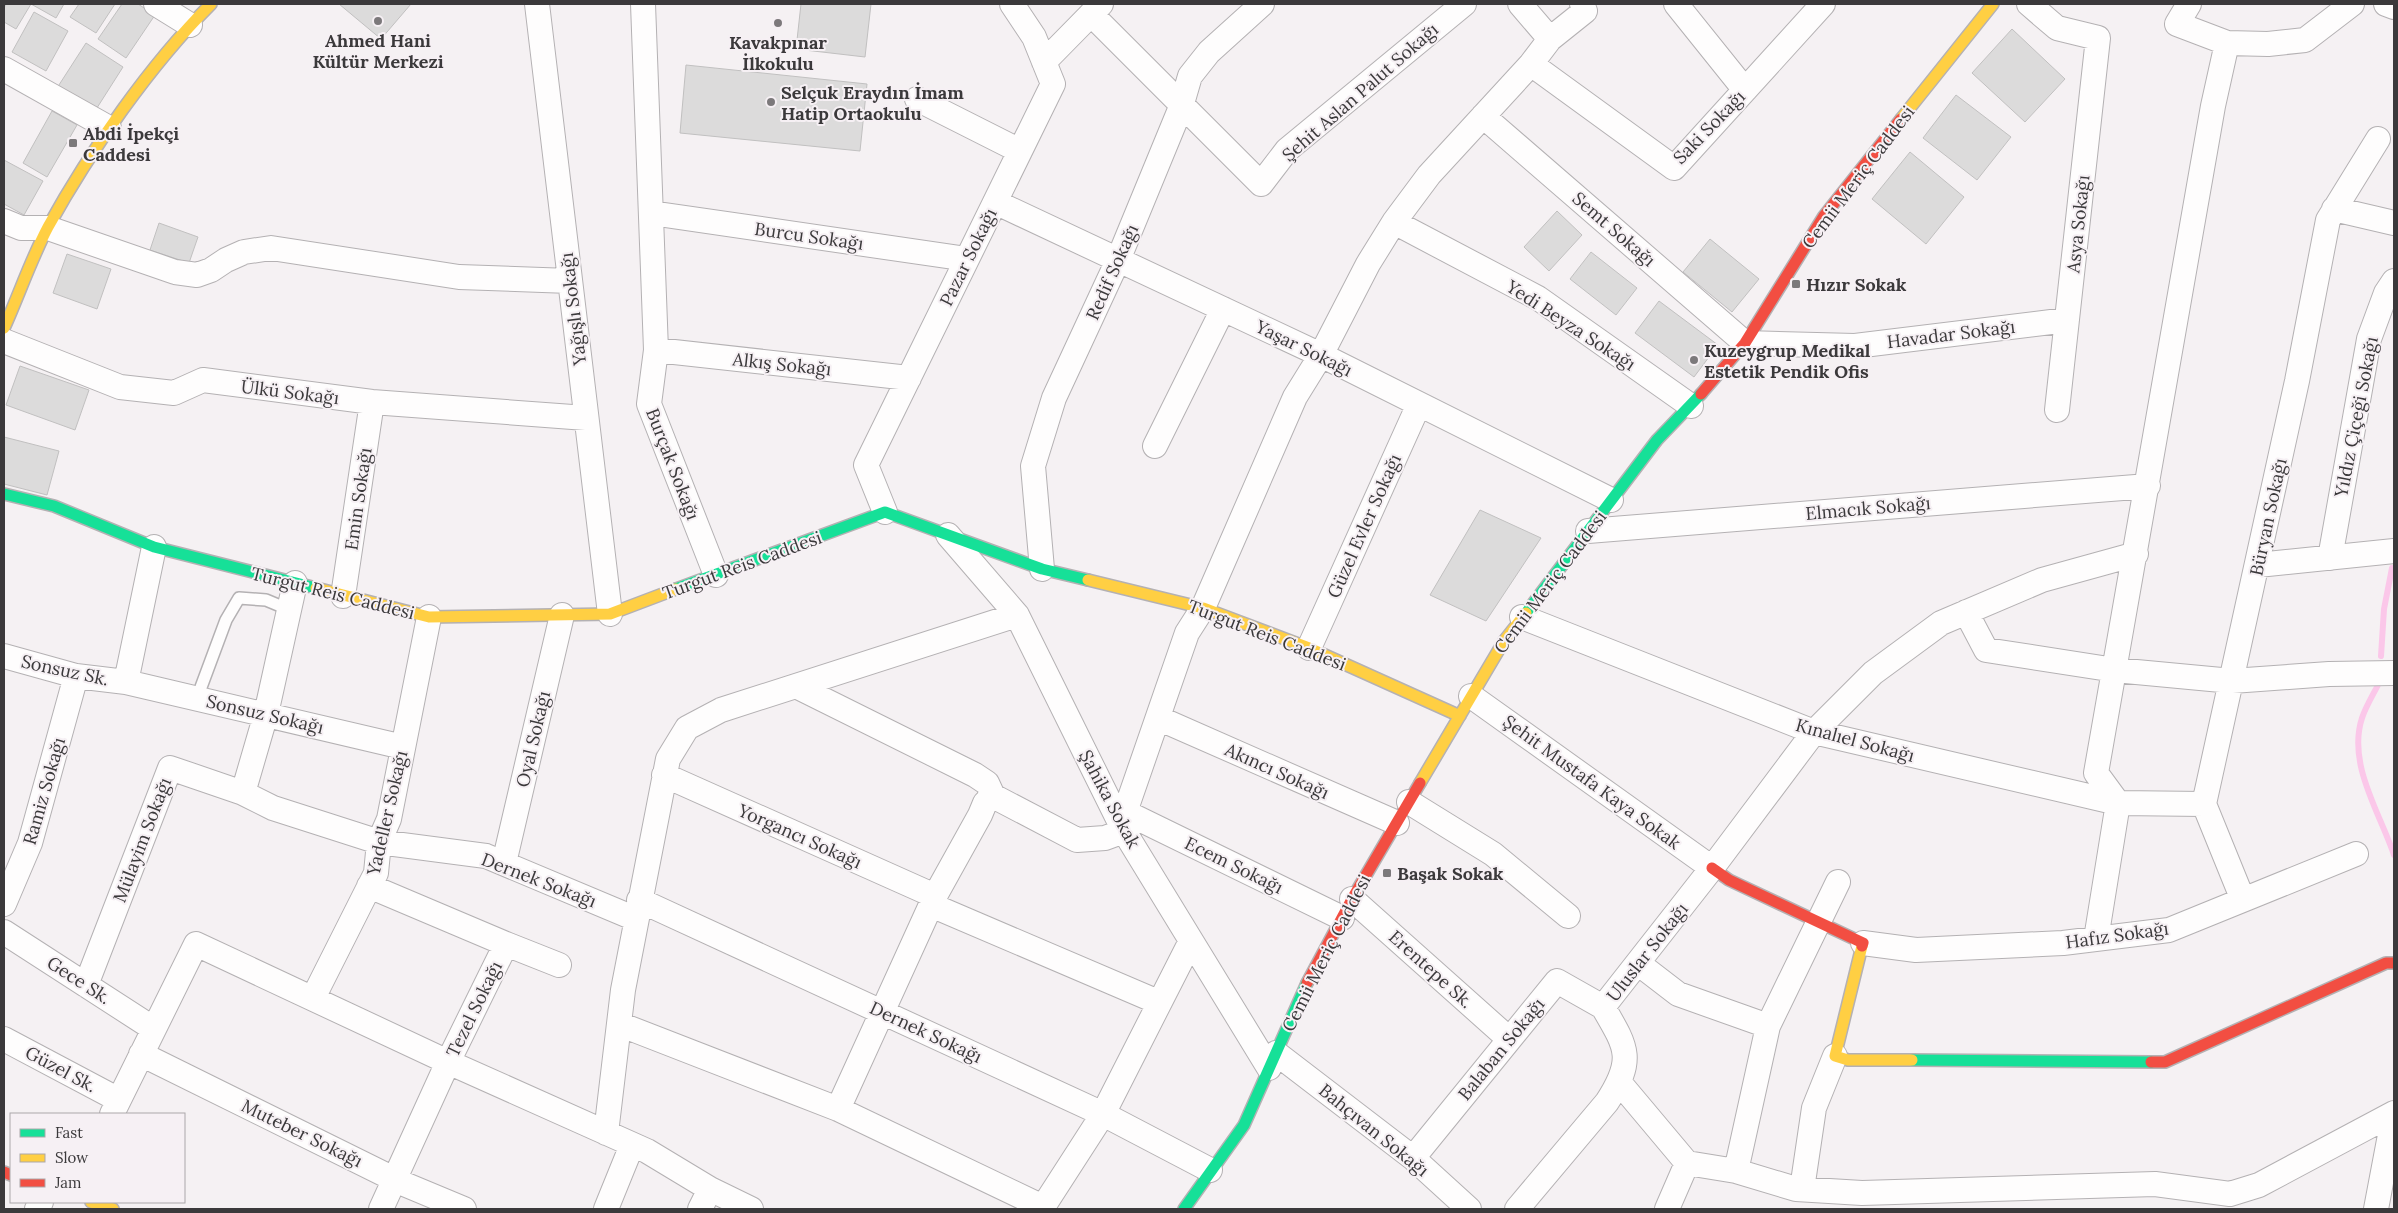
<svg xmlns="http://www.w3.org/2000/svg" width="2398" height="1213" viewBox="0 0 2398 1213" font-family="Lora,serif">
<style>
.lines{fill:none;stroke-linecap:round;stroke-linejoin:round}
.stream{stroke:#fbc7e9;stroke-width:6}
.building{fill:#dcdbdb;stroke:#c1c0c0}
.lane-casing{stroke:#b4b1b3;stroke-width:14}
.street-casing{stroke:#b4b1b3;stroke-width:26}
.fast-casing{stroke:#b4b1b3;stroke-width:14}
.slow-casing{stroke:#b4b1b3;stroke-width:14}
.jam-casing{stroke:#b4b1b3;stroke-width:14}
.lane{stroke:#fefdfd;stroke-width:11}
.street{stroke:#fefdfd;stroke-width:24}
.fast{stroke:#16e098;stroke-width:11}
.slow{stroke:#ffcf43;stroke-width:11}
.jam{stroke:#f24e42;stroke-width:11}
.poi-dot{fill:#7c797b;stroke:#f6f0f4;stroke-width:2}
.labels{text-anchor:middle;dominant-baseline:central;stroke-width:4;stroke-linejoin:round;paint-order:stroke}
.poi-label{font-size:18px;font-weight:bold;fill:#3b393b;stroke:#f6f0f4;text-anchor:start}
.street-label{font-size:18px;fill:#3b393b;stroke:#f6f0f4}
</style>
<rect width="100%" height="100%" fill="#f5f1f3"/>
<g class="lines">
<!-- stream -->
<path class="stream" d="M2381,656L2384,609L2392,568
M2379,683C2373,695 2366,706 2362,718C2347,764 2380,813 2394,855"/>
</g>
<!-- building -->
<path class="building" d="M6,4H64L56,18L31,4L16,29L4,22V8Z
M79,4H115L96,33L70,17Z
M122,4H138L155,15L126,58L98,39Z
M339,4H411L381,39Z
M801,4H871L865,57L796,49Z
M34,12L68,31L46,71L12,52Z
M2012,29L2065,79L2025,122L1972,73Z
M86,43L123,67L95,111L57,88Z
M686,65L867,84L860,151L680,133Z
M1956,95L2011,137L1977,180L1923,138Z
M52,111L77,125L47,177L23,163Z
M1910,152L1964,197L1926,244L1872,199Z
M4,160L43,181L24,215L4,204Z
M1557,211L1582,235L1549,271L1524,247Z
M159,223L198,237L189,263L150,250Z
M1710,239L1759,279L1732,312L1683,272Z
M1591,252L1637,288L1616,315L1570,279Z
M67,254L111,269L97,309L53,293Z
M1659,301L1718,345L1694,377L1635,333Z
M20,366L89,390L75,430L6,405Z
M4,437L59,451L47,495L4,484Z
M1480,510L1541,538L1486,621L1430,595Z"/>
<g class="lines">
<!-- lane casing -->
<g class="lane-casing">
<path id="lane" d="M197,698L226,620L239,598L266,600L290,610"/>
</g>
<!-- street casing -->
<g class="street-casing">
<path id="street" d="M156,4L190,25
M537,4L610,614
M643,4L656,350L649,404L716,575
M1520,4L1550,39
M1676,4L1745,90
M2029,4L2057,28L2098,38L2057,410
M2189,4L2177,24L2227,43L2268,44L2305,40L2352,4
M2386,4L2394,7
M1091,14L1261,184L1287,150L1464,4
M1044,62L1101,4
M1531,64L1674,168L1823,4
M4,69L109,128
M917,99L1020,151
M1483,116L1745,343L1855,346L2067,320
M995,202L1321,355L1611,500
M2334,209L2394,223
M651,213L967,259
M4,221L21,228H48L175,272L197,275L211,270L226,260L244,252L271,248L459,277L570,281
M1394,222L1538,298L1691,406
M4,341L120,387L174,393L203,380L372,402L586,418
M656,350L909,378
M1155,446L1223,309
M885,512L866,465L1053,84L1034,37L1012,4
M1588,531L2148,486
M948,535L1017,615L1124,831L1269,1068
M2330,558L2369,339L2386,293L2394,281
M2258,565L2394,551
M1042,569L1033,466L1054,398L1118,260L1181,107L1190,76L1209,52L1262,4
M295,583L266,714L243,793L273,808L379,842L486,856L636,919
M343,596L372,402
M1966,612L1986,650L2115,670L2232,681L2329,674L2394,673
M1522,617L1814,732L2118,803L2204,804
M1309,648L1419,404
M4,656L76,676L126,682L403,747
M126,682L154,547
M796,686L975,775L987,783L993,796
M1471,696L1712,868
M1158,718L1397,823
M664,775L935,896
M1409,802L1493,854L1568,916
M1125,812L1342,918
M504,863L562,615
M1838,882L1768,1026L1736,1171L1796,1189L1862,1193L2155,1184L2230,1194L2259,1185L2394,1113
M369,886L506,944L448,1062L381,1209
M1352,899L1509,1039
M639,900L1103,1114L1210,1170
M2243,900L2204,804L2297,381L2328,220L2378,139
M4,904L30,843L76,676
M931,905L1158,1002
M4,932L154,1029
M2096,939L2118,803L2096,773L2213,106L2227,43
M1863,943L1916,950L2063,943L2169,930L2356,854
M506,944L559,965
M1639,964L1678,994L1768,1026
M86,985L170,768L243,793
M313,998L376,873L379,842L389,819L429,617
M619,1024L838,1109L1043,1207L1103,1114L1191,941
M4,1039L119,1100
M1276,1053L1413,1158L1469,1209
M141,1054L404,1184L464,1209
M1619,1082L1687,1163
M838,1109L935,896L980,815L985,803L993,796L1077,840L1105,838L1124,831L1125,812L1187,633L1203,608L1295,397L1321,355L1368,264L1394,222L1429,175L1531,64L1550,39L1585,11L1582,4
M112,1114L196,944L448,1062L647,1151L710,1189L751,1209
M606,1133L623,990L668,759L687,728L721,710L1017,615
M1413,1158L1557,981L1603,1007
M1802,1189L1814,1108L1835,1056
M37,1209L41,1202
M606,1209L632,1145
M700,1209L710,1189
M1517,1209L1607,1102C1635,1059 1627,1048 1603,1007L1712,868L1814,732L1873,673L1941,623L2042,580L2136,554
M1667,1209L1687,1163L1736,1171
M2376,1209L2394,1114"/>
</g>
<!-- fast casing -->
<g class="fast-casing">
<path id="fast" d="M4,494L54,506L154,547L316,588
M676,589L885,512L1042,569L1088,580
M1526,613L1657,440L1701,394
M1912,1060L2151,1062
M1184,1209L1244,1125L1307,983"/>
</g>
<!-- slow casing -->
<g class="slow-casing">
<path id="slow" d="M1901,119L1993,4
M4,328C19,295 31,259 48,227C90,151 150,65 211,4
M1088,580L1203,608L1309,648L1460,716
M316,588L429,617L610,614L676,589
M1420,783L1504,641L1526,613
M1862,946L1835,1056L1848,1060H1912
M91,1202L113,1209"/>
</g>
<!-- jam casing -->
<g class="jam-casing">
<path id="jam" d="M1701,394L1745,343L1824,216L1901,119
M1712,868L1729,880L1863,943L1862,946
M1307,983L1352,899L1420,783
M2151,1062H2165L2386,963H2394
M4,1172L11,1175"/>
</g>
<!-- lane -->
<use href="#lane" class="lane"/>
<!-- street -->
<use href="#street" class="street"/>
<!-- fast -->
<use href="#fast" class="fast"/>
<!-- slow -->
<use href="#slow" class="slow"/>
<!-- jam -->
<use href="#jam" class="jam"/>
</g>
<!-- markers -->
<g class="poi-dot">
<circle cx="378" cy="21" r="5"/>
<circle cx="778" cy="23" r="5"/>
<circle cx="771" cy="102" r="5"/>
<rect x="68" y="138" width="10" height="10" rx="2.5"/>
<rect x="1791" y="279" width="10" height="10" rx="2.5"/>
<circle cx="1694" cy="360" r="5"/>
<rect x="1382" y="868" width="10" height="10" rx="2.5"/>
</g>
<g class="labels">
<!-- poi labels -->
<g class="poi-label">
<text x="378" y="40" text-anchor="middle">Ahmed Hani<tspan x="378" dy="21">Kültür Merkezi</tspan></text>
<text x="778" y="42" text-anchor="middle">Kavakpınar<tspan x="778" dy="21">İlkokulu</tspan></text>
<text x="781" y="92">Selçuk Eraydın İmam<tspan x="781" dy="21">Hatip Ortaokulu</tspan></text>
<text x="83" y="133">Abdi İpekçi<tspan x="83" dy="21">Caddesi</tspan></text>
<text x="1806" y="284">Hızır Sokak</text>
<text x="1704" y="350">Kuzeygrup Medikal<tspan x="1704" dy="21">Estetik Pendik Ofis</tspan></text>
<text x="1397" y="873">Başak Sokak</text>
</g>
<!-- street labels -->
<g class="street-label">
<text transform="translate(1360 92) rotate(-41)">Şehit Aslan Palut Sokağı</text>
<text transform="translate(1709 127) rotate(-46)">Saki Sokağı</text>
<text transform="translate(1858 177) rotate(-53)">Cemii Meriç Caddesi</text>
<text transform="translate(2078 224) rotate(-84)">Asya Sokağı</text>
<text transform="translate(1614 229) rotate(41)">Semt Sokağı</text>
<text transform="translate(809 236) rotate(8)">Burcu Sokağı</text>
<text transform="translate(968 257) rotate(-64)">Pazar Sokağı</text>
<text transform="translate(1112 272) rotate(-66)">Redif Sokağı</text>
<text transform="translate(573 309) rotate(-97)">Yağışlı Sokağı</text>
<text transform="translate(1571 325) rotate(33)">Yedi Beyza Sokağı</text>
<text transform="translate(1951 334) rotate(-7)">Havadar Sokağı</text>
<text transform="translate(1304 348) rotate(26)">Yaşar Sokağı</text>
<text transform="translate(782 364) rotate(6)">Alkış Sokağı</text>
<text transform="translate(290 392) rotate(7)">Ülkü Sokağı</text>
<text transform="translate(2356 417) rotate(-79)">Yıldız Çiçeği Sokağı</text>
<text transform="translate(673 464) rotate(69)">Burçak Sokağı</text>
<text transform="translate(358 499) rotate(-82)">Emin Sokağı</text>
<text transform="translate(1868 508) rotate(-5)">Elmacık Sokağı</text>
<text transform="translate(2268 517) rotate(-78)">Büryan Sokağı</text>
<text transform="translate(1364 526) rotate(-66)">Güzel Evler Sokağı</text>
<text transform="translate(742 565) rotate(-20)">Turgut Reis Caddesi</text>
<text transform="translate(1550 582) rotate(-53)">Cemii Meriç Caddesi</text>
<text transform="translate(333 593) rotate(14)">Turgut Reis Caddesi</text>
<text transform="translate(1267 635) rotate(21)">Turgut Reis Caddesi</text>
<text transform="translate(65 670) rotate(12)">Sonsuz Sk.</text>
<text transform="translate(265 714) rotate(13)">Sonsuz Sokağı</text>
<text transform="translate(533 739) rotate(-77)">Oyal Sokağı</text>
<text transform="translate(1855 740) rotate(15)">Kınalıel Sokağı</text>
<text transform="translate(1277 771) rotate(24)">Akıncı Sokağı</text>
<text transform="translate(1592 782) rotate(36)">Şehit Mustafa Kaya Sokak</text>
<text transform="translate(44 791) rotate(-74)">Ramiz Sokağı</text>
<text transform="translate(1110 799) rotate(62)">Şahika Sokak</text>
<text transform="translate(387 813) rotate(-77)">Yadeller Sokağı</text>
<text transform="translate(800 836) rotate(24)">Yorgancı Sokağı</text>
<text transform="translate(142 840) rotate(-69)">Mülayim Sokağı</text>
<text transform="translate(1234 865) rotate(26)">Ecem Sokağı</text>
<text transform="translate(539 880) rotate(21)">Dernek Sokağı</text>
<text transform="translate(2117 935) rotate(-8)">Hafız Sokağı</text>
<text transform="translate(1647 952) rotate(-52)">Uluslar Sokağı</text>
<text transform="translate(1326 953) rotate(-63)">Cemii Meriç Caddesi</text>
<text transform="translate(1431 969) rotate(42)">Erentepe Sk.</text>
<text transform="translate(79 980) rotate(33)">Gece Sk.</text>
<text transform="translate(474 1009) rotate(-64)">Tezel Sokağı</text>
<text transform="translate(926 1032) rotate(25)">Dernek Sokağı</text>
<text transform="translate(1501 1049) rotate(-51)">Balaban Sokağı</text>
<text transform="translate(61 1069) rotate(28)">Güzel Sk.</text>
<text transform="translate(1374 1130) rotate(39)">Bahçıvan Sokağı</text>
<text transform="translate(302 1133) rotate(26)">Muteber Sokağı</text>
</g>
</g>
<!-- border -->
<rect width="2398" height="1213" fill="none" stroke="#3b393b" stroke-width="10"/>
<!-- legend -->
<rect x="10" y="1113" width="175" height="90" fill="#f6f0f4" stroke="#aba7aa"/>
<rect x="20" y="1129" width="25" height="8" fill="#16e098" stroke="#aba7aa"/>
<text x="55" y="1138" font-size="15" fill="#3b393b">Fast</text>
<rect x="20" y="1154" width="25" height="8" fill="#ffcf43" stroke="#aba7aa"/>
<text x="55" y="1163" font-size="15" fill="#3b393b">Slow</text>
<rect x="20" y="1179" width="25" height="8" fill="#f24e42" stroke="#aba7aa"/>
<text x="55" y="1188" font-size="15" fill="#3b393b">Jam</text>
</svg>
